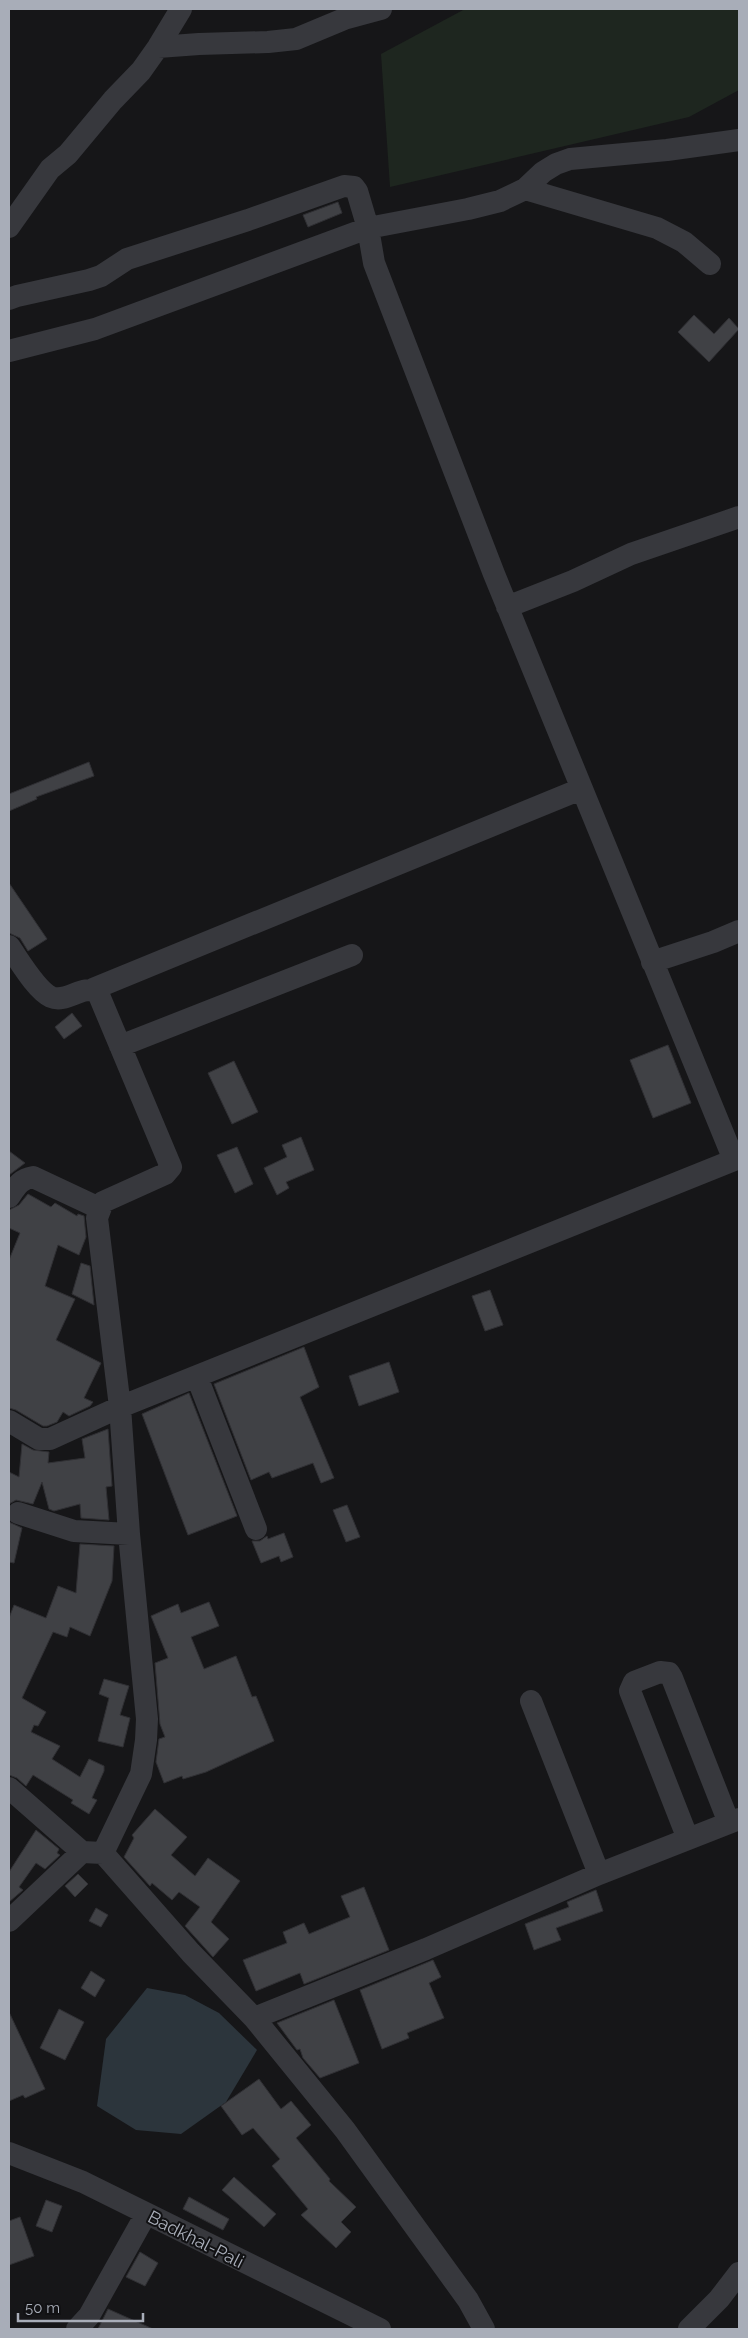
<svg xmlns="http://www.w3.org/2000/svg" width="748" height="2338" viewBox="0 0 748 2338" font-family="Raleway,sans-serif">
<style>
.green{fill:#1e261f}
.water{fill:#2c353c}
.building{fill:#404145;stroke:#303034}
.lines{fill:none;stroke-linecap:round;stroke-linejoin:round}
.minor{stroke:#37383d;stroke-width:22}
.labels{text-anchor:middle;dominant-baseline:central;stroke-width:4;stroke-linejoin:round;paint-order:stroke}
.street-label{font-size:18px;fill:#a8adb8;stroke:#111113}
</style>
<rect width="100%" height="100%" fill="#161618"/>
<!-- green -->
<path class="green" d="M465,9H739V90L689,117L390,187L381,54Z"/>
<!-- water -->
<path class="water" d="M147,1988L185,1995L219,2013L257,2050L226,2102L181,2134L136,2130L97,2106L106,2039Z"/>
<!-- building -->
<path class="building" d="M338,202L342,213L308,227L303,215Z
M694,315L714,334L729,318L739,329L709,362L678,332Z
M89,762L94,776L36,797L37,799L9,811V794Z
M9,883L47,939L28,951L20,938L9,933Z
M72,1013L82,1026L64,1039L55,1027Z
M668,1045L691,1103L653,1118L630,1060Z
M234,1061L258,1112L232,1124L208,1073Z
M301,1137L314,1170L286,1182L289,1188L277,1195L264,1168L287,1157L282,1145Z
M237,1147L253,1184L235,1193L217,1155Z
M9,1151L25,1163L9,1175Z
M28,1194L51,1207L55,1203L77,1216L78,1214L84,1216L86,1237L79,1255L58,1245L45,1286L75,1299L56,1340L101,1363L84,1398L93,1402L90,1406L69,1416L63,1412L57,1422L47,1426H43L16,1410L9,1408V1260L20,1233L9,1228V1210L19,1205Z
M81,1263L90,1266L94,1305L72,1294Z
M490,1290L503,1325L485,1331L472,1296Z
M304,1347L319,1387L300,1397L334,1478L321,1483L313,1463L272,1478L269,1472L251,1480L214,1384Z
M389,1362L399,1392L359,1406L349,1376Z
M189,1393L237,1516L188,1535L142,1414Z
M108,1429L112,1486L106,1487L109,1520L81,1518L80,1504L54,1511L49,1509L42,1482L33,1504L16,1500L9,1504V1472L19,1477L22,1444L33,1450L49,1452L48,1463L85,1458L82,1439Z
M347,1505L360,1537L346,1542L333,1510Z
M9,1522L22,1528L14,1563L9,1562Z
M284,1533L293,1557L281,1562L279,1556L261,1563L252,1541H260L267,1536L268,1539Z
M80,1544L114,1546L112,1581L90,1636L70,1627L67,1637L53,1632L22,1698L46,1712L38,1726L34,1725L31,1732L60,1746L52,1759L80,1777L89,1759L104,1766V1771L92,1798L97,1800L89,1814L71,1803L73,1800L33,1775L26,1786L17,1778L9,1775V1618L14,1605L46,1618L58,1586L76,1593Z
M209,1602L219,1626L191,1637L204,1669L236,1656L252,1697L256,1696L274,1741L206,1772L183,1779L182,1776L164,1783L156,1762L159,1739L165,1737L160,1724L155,1663L168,1658L151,1616L178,1604L181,1613Z
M104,1679L129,1686L120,1715L130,1718L123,1747L98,1741L109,1698L99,1694Z
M155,1809L187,1837L171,1855L195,1876L208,1858L240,1881L211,1922L229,1939L213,1957L185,1926L200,1907L179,1892L172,1900L152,1883L150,1886L124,1857L134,1838L132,1835Z
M36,1830L59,1849L57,1853L60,1855L45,1869L36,1863L19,1887L23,1890L9,1902V1872Z
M78,1874L88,1884L75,1897L65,1886Z
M364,1887L389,1950L304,1984L300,1973L256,1991L243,1960L287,1943L283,1932L304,1923L309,1934L350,1917L341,1896Z
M596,1890L603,1911L556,1928L561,1940L534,1950L525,1924L569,1907L567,1902Z
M96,1908L108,1915L101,1927L89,1921Z
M433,1960L441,1977L429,1983L444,2018L407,2033L409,2038L382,2049L360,1990Z
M91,1971L105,1980L95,1997L81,1988Z
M334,2000L359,2063L320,2078L303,2058L300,2049L297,2050L277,2023Z
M59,2009L84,2022L65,2060L40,2048Z
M9,2012L45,2089L25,2098L23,2095L9,2101Z
M259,2079L281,2109L291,2101L311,2125L296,2138L330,2179L329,2181L356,2207L341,2222L351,2232L336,2248L301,2215L308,2209L272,2166L280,2159L253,2128L242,2135L221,2106Z
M234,2177L276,2214L264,2227L222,2190Z
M189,2197L229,2219L223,2230L183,2209Z
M46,2200L62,2206L52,2232L36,2226Z
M20,2217L34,2256L9,2265V2221Z
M140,2252L158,2263L145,2286L126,2277Z
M108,2309L153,2329H98Z"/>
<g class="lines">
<!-- minor -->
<path class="minor" d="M158,47L199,44L268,42L296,39L344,19L381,9
M525,189L657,228L684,242L710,264
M9,227L50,169L68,154L113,100L141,71L158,47L181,9
M9,299L17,296L89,280L101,276L127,259L248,220L344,186L354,187L357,191L368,228L374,263L494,574L734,1160
M9,351L95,329L368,228L468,209L500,201L525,189L543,172L556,164L570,159L667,150L739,140
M507,607L573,581L631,554L739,517
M9,946C19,960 36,990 51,997C67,1004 83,983 98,993L171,1167L165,1174L103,1202L97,1218L120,1407L129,1534L147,1719L146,1740L141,1774L103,1853
M652,962L713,942L739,931
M93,989L581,789
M120,1046L352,955
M9,1197C16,1187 20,1179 33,1177L99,1208
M197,1377L256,1529
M9,1421L39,1439H50L120,1407L739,1158
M18,1513L74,1531L129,1534
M531,1701L599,1874
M9,1788L82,1852L9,1921
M688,1839L630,1691L634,1682L660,1672L669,1673L672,1678L729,1823
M82,1852L103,1853L191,1953L254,2018L345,2130L468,2300L484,2329
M254,2018L426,1949L599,1874L739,1819
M9,2153L83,2182L380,2329
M77,2329L89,2316L146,2214
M689,2329L719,2299L739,2273"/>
</g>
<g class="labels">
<!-- street labels -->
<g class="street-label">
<text transform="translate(196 2239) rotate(27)">Badkhal-Pali</text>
</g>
</g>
<!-- border -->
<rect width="748" height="2338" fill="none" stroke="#a8adb8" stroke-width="20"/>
<!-- scale -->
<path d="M18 2313v8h125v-8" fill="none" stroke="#a8adb8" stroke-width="2.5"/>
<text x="25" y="2313" font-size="15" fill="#a8adb8" stroke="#111113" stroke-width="4" paint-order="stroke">50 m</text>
</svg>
